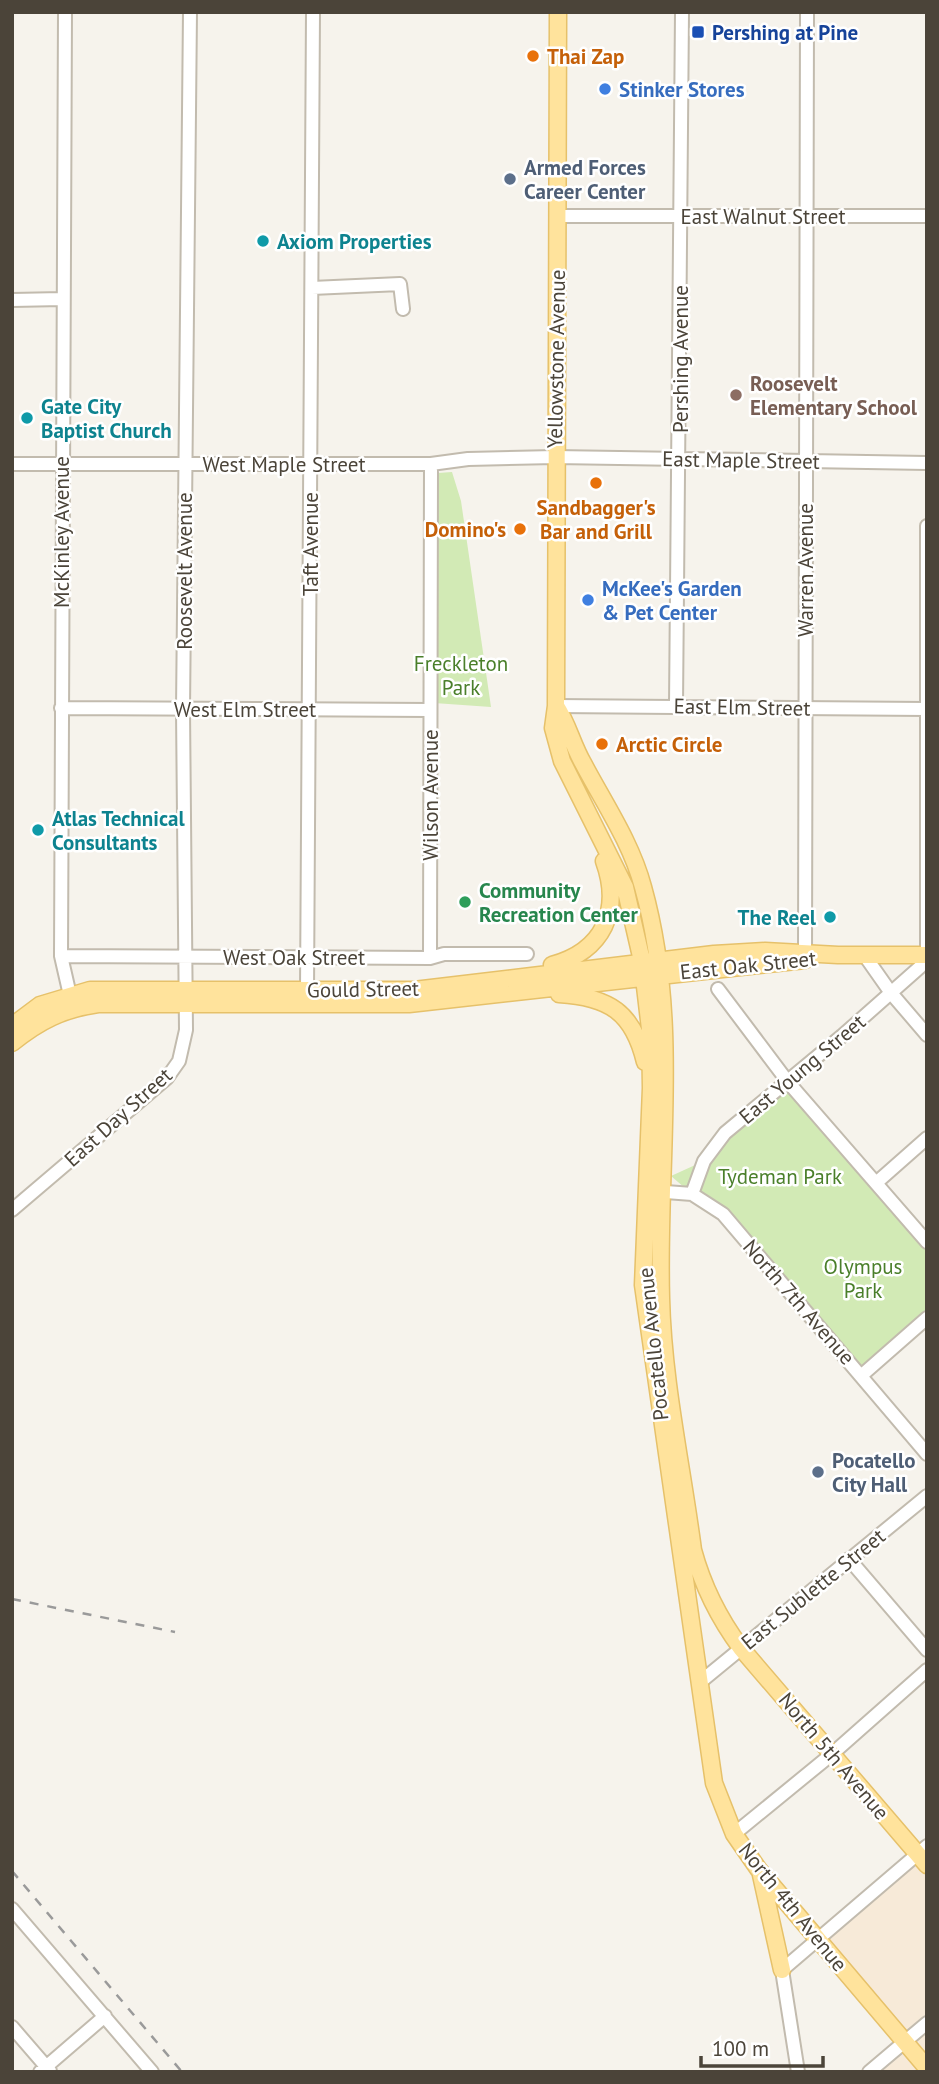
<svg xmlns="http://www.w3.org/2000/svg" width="939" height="2084" viewBox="0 0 939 2084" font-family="'PT Sans',sans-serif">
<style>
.commercial{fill:#f7ead8}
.green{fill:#d2eab5}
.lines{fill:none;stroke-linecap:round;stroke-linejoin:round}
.minor-casing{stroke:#c2bbae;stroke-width:16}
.major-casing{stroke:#e6c16a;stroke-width:19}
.minor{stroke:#fff;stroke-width:12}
.major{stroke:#ffe39c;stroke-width:16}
.rail{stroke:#9a9a9a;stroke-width:2.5;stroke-dasharray:9 9;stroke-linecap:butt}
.transit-dot{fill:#1a4fb4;stroke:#fff;stroke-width:2.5}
.food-dot{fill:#e8710a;stroke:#fff;stroke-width:2.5}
.shop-dot{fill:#3f7fe0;stroke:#fff;stroke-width:2.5}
.service-dot{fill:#5c6f8a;stroke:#fff;stroke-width:2.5}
.culture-dot{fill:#0f9aa8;stroke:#fff;stroke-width:2.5}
.education-dot{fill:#8d6e63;stroke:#fff;stroke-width:2.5}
.leisure-dot{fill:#2e9e5b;stroke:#fff;stroke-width:2.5}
.labels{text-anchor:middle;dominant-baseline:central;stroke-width:5;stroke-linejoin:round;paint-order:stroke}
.transit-label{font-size:21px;font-weight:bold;fill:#164399;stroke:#fff;text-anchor:start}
.food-label{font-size:21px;font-weight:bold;fill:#c56008;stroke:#fff;text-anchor:start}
.shop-label{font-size:21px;font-weight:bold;fill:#366cbe;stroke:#fff;text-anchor:start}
.service-label{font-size:21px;font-weight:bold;fill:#4e5e75;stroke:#fff;text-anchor:start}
.street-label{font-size:21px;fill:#4b4439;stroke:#fff}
.culture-label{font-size:21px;font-weight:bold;fill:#0d838f;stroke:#fff;text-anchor:start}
.education-label{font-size:21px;font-weight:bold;fill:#785e54;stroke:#fff;text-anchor:start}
.park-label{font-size:21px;fill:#4a7f2a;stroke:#fff}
.leisure-label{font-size:21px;font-weight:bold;fill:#27864d;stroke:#fff;text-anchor:start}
</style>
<rect width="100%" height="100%" fill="#f6f3ec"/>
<!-- commercial -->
<path class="commercial" d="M917,1854L927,1865V2072H869L904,2042L817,1938Z"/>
<!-- green -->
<path class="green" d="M452,472L461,501L491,707L434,703L438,473Z
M788,1082L927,1242V1318L862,1375L723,1214L692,1194L671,1176L704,1161Z"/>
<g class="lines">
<!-- minor casing -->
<g class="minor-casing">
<path id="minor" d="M65,12L61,956L72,1004
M558,216H927
M312,288L400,284L403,309
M12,300L62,299
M12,464H431L468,459L555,457L927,463
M927,526V954
M556,706L927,709
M676,706L682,12
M61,708L430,710
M61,956L430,958L444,954H527
M865,956L891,993L927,1035
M430,958L431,464
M805,960L807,12
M718,989L788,1082L927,1242
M307,991L313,12
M876,1183L927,1138
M653,1191L692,1194L723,1214L927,1454
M692,1194L704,1161L725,1133L842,1036L920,967L927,955
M12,1210L167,1078L179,1061L186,1030L183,710L190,12
M862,1375L927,1318
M849,1559L927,1650
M699,1683L927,1496
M734,1834L832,1754L927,1670
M12,1909L152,2072
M12,2027L50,2071
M40,2072L105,2016
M798,2072L782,1970L927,1846
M869,2072L927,2023"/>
</g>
<!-- major casing -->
<g class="major-casing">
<path id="major" d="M558,12L556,706L553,728L562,761L625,887L642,961L650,1029L651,1088L643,1285L714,1783L734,1834L759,1870L927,2068
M556,706C568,724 572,744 583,763C604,803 631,842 643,887C681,1023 657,1159 661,1298C663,1382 682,1466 693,1550C703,1587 718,1617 741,1648L927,1865
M552,965C603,951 622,911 604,861
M559,994C609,997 633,1012 645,1062
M12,1026L40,1005L90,990H414L714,954L765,951L838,955H927
M12,1043C39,1021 63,1009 98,1004H409L805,960
M761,1875L782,1970"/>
</g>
<!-- minor -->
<use href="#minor" class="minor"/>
<!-- major -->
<use href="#major" class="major"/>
<!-- rail -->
<path class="rail" d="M12,1599L175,1632
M12,1871L182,2072"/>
</g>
<!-- markers -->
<rect class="transit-dot" x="691" y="25" width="14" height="14" rx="3.5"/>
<g class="food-dot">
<circle cx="533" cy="56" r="7"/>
<circle cx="596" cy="483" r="7"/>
<circle cx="520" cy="529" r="7"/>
<circle cx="602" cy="744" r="7"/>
</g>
<g class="shop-dot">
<circle cx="605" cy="89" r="7"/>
<circle cx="588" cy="600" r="7"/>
</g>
<g class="service-dot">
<circle cx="510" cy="179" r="7"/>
<circle cx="818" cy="1472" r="7"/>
</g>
<g class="culture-dot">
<circle cx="263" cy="241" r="7"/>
<circle cx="27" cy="418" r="7"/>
<circle cx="38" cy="830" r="7"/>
<circle cx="830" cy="917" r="7"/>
</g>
<circle class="education-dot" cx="736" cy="395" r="7"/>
<circle class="leisure-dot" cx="465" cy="902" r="7"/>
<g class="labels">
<!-- transit labels -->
<g class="transit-label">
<text x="712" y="32">Pershing at Pine</text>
</g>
<!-- food labels -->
<g class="food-label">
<text x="547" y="56">Thai Zap</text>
<text x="596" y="507" text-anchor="middle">Sandbagger's<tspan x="596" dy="24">Bar and Grill</tspan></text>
<text x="506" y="529" text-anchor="end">Domino's</text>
<text x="616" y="744">Arctic Circle</text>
</g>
<!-- shop labels -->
<g class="shop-label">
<text x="619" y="89">Stinker Stores</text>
<text x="602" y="588">McKee's Garden<tspan x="602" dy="24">&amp; Pet Center</tspan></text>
</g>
<!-- service labels -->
<g class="service-label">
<text x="524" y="167">Armed Forces<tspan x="524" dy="24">Career Center</tspan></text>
<text x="832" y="1460">Pocatello<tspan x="832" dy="24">City Hall</tspan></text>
</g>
<!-- street labels -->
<g class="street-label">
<text x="763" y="216">East Walnut Street</text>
<text transform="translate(556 359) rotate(-89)">Yellowstone Avenue</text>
<text transform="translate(680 359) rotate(-90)">Pershing Avenue</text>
<text transform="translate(741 460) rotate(1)">East Maple Street</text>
<text x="284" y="464">West Maple Street</text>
<text transform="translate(61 532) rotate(-90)">McKinley Avenue</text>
<text transform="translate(310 544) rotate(-90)">Taft Avenue</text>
<text transform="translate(805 570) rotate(-90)">Warren Avenue</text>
<text transform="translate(184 571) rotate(-90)">Roosevelt Avenue</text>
<text transform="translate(742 707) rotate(1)">East Elm Street</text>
<text x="245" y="709">West Elm Street</text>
<text transform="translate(430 795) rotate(-90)">Wilson Avenue</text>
<text x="294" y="957">West Oak Street</text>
<text transform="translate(748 965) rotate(-6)">East Oak Street</text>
<text transform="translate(363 989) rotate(-1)">Gould Street</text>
<text transform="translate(802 1069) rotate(-40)">East Young Street</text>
<text transform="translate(118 1117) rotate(-42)">East Day Street</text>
<text transform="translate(799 1302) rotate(49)">North 7th Avenue</text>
<text transform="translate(653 1344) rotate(-96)">Pocatello Avenue</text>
<text transform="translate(813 1589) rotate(-39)">East Sublette Street</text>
<text transform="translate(834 1756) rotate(50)">North 5th Avenue</text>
<text transform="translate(793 1907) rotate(51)">North 4th Avenue</text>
</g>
<!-- culture labels -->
<g class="culture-label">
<text x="277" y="241">Axiom Properties</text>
<text x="41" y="406">Gate City<tspan x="41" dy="24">Baptist Church</tspan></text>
<text x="52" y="818">Atlas Technical<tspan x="52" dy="24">Consultants</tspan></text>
<text x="816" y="917" text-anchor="end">The Reel</text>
</g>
<!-- education labels -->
<g class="education-label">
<text x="750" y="383">Roosevelt<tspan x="750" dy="24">Elementary School</tspan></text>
</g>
<!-- park labels -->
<g class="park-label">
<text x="461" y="663">Freckleton<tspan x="461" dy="24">Park</tspan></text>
<text x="780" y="1176">Tydeman Park</text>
<text x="863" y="1266">Olympus<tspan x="863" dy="24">Park</tspan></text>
</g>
<!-- leisure labels -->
<g class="leisure-label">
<text x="479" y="890">Community<tspan x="479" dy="24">Recreation Center</tspan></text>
</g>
</g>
<!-- border -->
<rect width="939" height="2084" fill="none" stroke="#4b4439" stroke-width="28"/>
<!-- scale -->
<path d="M701 2056v10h122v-10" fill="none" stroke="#4b4439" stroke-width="3.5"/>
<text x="712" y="2056" font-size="21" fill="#4b4439" stroke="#ffffff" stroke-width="5" paint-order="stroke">100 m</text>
</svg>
